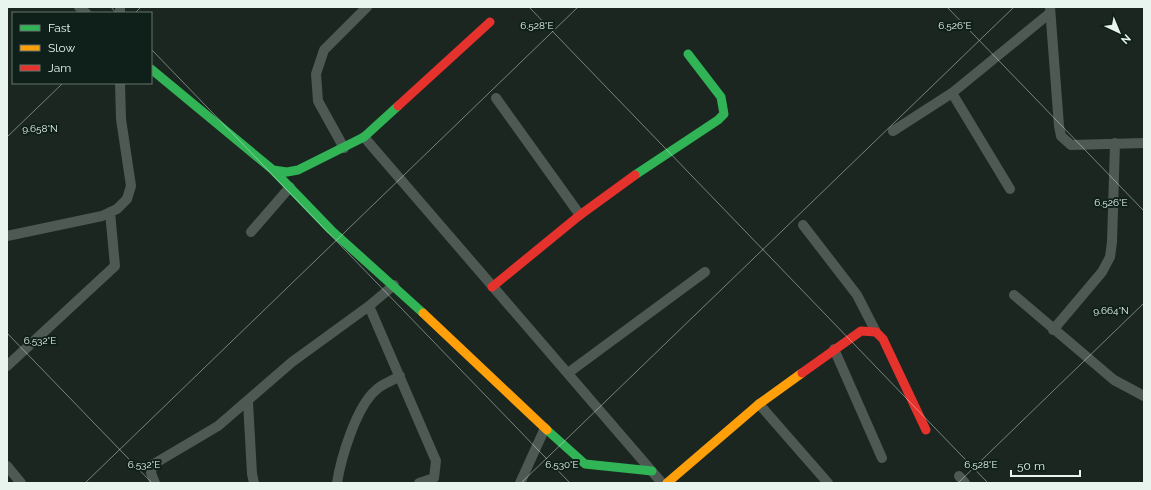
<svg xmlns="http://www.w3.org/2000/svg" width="1151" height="490" viewBox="0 0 1151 490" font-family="Raleway,sans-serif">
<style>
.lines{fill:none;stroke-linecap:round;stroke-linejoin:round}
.street{stroke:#4e5954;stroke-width:10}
.fast{stroke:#30b455;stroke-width:9}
.slow{stroke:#ff9f0a;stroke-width:9}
.jam{stroke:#e5322d;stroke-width:9}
.ticks{fill:none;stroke:#e8f4ee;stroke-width:1;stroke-opacity:0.45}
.ticks-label{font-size:10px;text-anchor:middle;fill:#e8f4ee;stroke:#0e2019;stroke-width:4;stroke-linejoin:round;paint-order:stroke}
</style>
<rect width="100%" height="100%" fill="#1c2621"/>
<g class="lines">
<!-- street -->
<path class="street" d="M79,7L86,13
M120,7V13
M1050,7L1059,126L1061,136L1071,145L1144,143
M952,93L1010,189
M496,98L580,215
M893,131L952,93L1050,13
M364,137L662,483
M344,148L318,101L316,74L324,50L367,7
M803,225L857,295L876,332
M251,232L290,187
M7,236L102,216L117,209L127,199L131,186L121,119L120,83
M1014,295L1114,380L1144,396
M369,306L436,461L434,478
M1053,330L1102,272L1110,257L1112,242L1115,143
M834,349L882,458
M7,366L115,266L110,212
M568,373L705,272
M248,402L252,474L254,483
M759,404L828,483
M7,466L21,483
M959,476L965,483
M155,483L151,473L152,465L218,426L292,362L369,306L394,285
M337,483C341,458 356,407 376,390C382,384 392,381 400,376
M419,483L434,478
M520,483L545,428"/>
<!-- fast -->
<path class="fast" d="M151,69L273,170L287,172L298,170L364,137L398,106
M273,170L331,230L423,313
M635,175L718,120L724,114L721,97L688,54
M547,430L585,464L652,471"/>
<!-- slow -->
<path class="slow" d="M423,313L547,430
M667,483L759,404L802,373"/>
<!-- jam -->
<path class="jam" d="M398,106L490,22
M492,287L580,215L635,175
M802,373L861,331L876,332L883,339L926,430"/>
</g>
<!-- ticks -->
<path class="ticks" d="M111,7L116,13M529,7L988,483M947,7L1144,211M135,13L141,7M151,49L570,483M7,137L63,83M7,333L152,483M85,483L578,7M521,483L1014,7M958,483L1144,303"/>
<g class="ticks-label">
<text x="537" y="29">6.528°E</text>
<text x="955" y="29">6.526°E</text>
<text x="40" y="132">9.658°N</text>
<text x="1111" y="206">6.526°E</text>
<text x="1111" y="314">9.664°N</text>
<text x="40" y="344">6.532°E</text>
<text x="144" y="468">6.532°E</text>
<text x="562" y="468">6.530°E</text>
<text x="981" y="468">6.528°E</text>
</g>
<!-- border -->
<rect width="1151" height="490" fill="none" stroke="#e8f4ee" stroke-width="16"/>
<!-- legend -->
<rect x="12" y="12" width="140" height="72" fill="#0e2019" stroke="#65756e"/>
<rect x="20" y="25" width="20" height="6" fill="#30b455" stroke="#65756e"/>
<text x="48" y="32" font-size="12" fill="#e8f4ee">Fast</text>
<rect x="20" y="45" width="20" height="6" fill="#ff9f0a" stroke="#65756e"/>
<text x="48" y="52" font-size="12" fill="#e8f4ee">Slow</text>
<rect x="20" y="65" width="20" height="6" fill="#e5322d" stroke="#65756e"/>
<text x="48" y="72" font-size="12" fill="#e8f4ee">Jam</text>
<!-- north arrow -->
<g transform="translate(1119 32) rotate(136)" stroke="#0e2019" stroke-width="3" paint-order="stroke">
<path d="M0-3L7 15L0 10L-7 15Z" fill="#e8f4ee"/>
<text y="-6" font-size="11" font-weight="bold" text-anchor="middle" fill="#e8f4ee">N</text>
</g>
<!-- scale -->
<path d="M1011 470v6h69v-6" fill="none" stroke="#e8f4ee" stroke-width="2"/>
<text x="1017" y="470" font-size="12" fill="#e8f4ee" stroke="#0e2019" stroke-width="3" paint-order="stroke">50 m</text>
</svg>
